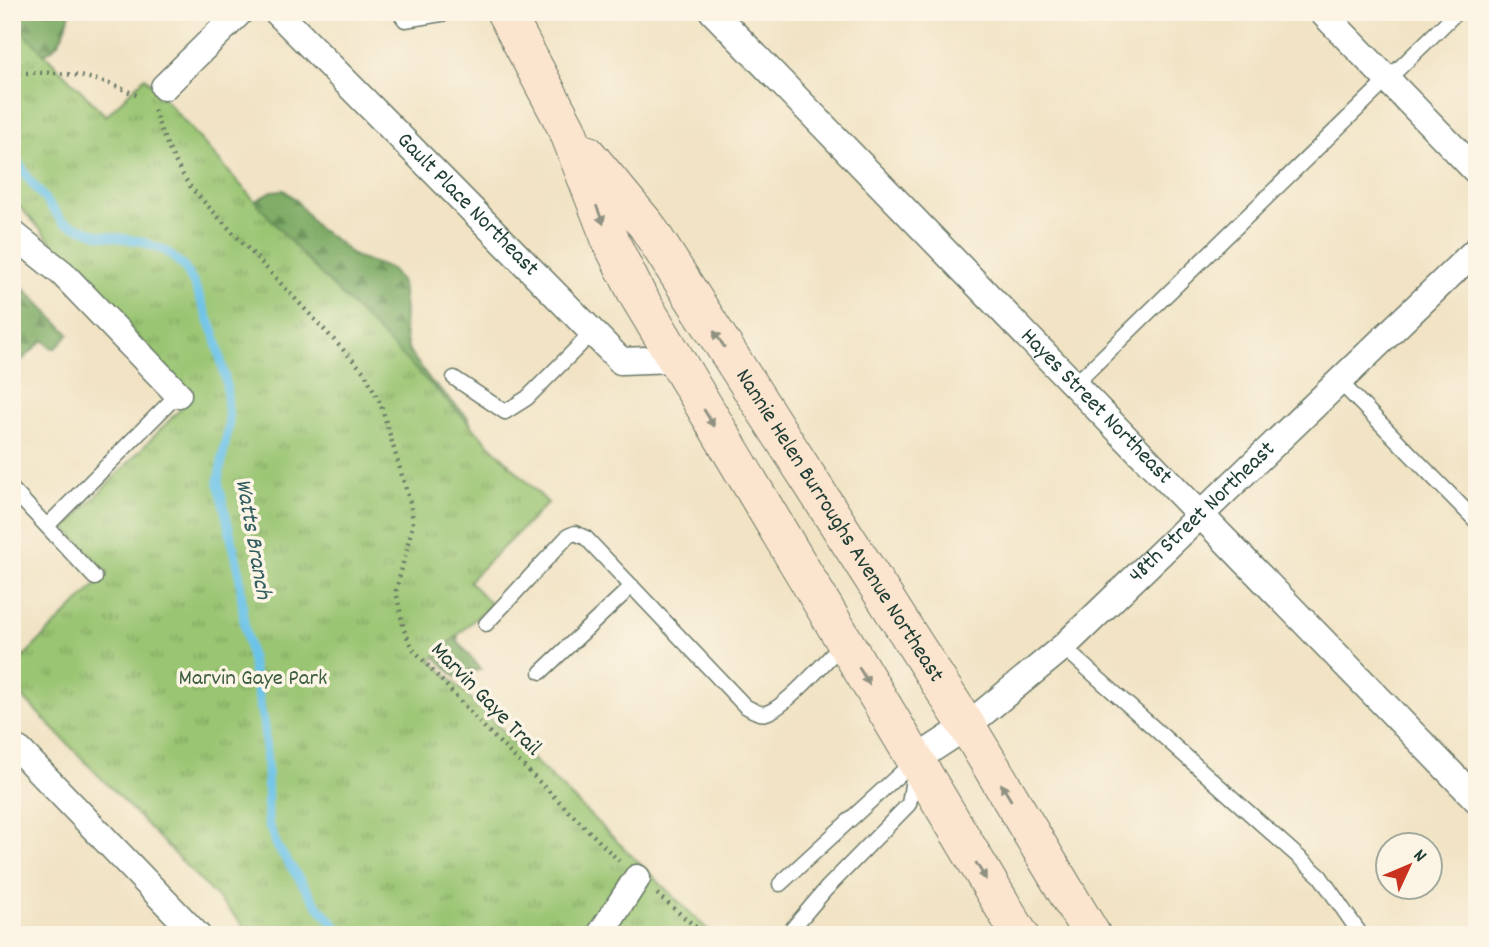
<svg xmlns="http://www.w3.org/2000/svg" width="1489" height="947" viewBox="0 0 1489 947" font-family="Dekko,sans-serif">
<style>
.forest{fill:url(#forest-firs);stroke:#4d744c;stroke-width:2}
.park{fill:url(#park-tufts);stroke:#5c8153;stroke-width:2}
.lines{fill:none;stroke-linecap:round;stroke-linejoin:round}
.stream{stroke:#6cc3e9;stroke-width:9}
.lane-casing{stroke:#687766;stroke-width:17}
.street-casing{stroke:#687766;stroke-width:29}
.secondary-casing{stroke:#687766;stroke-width:39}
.path{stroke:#687766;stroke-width:4.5;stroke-dasharray:2 5;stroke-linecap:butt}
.lane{stroke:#fff;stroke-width:14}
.street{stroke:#fff;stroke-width:26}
.secondary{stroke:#fce5cf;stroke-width:37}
.oneway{fill:#8e9182}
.labels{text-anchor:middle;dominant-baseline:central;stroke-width:7;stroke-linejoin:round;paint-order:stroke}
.street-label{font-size:23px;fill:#1f3d34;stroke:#fcf5e5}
.park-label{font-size:23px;fill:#3e5f44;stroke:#fcf5e5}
.water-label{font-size:24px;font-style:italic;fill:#325e61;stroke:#fcf5e5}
</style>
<defs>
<pattern id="forest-firs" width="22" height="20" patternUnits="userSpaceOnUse" patternTransform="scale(1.75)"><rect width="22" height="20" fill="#7baa64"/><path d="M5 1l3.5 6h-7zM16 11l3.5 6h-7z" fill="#648c53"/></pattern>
<pattern id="park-tufts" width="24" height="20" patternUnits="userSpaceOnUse" patternTransform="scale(1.75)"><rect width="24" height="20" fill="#9ac572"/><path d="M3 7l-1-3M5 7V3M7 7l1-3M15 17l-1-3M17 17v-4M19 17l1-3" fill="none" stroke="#7da15e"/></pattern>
</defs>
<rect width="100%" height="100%" fill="#fcf5e5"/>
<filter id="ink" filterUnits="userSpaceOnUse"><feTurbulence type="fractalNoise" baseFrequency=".0143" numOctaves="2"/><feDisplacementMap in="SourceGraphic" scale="14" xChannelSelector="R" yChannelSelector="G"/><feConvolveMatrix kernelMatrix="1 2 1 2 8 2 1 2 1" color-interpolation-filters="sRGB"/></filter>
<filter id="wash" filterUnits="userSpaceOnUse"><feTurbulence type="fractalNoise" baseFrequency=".00686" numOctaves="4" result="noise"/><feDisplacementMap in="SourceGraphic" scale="28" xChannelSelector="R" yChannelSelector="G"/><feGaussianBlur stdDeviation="1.57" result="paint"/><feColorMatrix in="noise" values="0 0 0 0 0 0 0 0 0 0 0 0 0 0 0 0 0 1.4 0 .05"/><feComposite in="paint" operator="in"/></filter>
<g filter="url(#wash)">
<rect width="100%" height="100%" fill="#f1e3c4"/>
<!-- forest -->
<path class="forest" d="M12,12H70C62,50 49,56 12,63Z
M284,190L296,200L317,228L333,238L354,256L391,269L402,284L405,311L404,332L409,351L431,381L467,416L479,443L459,574L457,633L458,642L481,669L457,678L434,656L234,214L272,191Z
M12,276L69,334L56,348H52L43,340L12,370Z"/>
<!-- park -->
<path class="park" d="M12,21L106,116L145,77L307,260L548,503L469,581L491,604L431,660L713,935H253L12,686V668L108,573L65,528L192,397L12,198Z"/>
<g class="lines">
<!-- stream -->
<path class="stream" d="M12,152L28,178L63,222L100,235L140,241L166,251L184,267L194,284L215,335L226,382L229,423L218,482L239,570L244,622L264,726L267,764L268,823L278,848L315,902L343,935"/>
</g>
</g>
<g filter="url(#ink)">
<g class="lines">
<!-- lane casing -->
<g class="lane-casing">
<path id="lane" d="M399,12L405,20L453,12
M454,378L505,412L527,398L593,332
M1339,381L1477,522
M1074,385L1457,12
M12,489L95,578
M47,526L178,394
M486,624L568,536L575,533L586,538L745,706C751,709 759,715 766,713C784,709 829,658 843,643
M1063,647L1320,876L1361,935
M541,672L632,586
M780,884L914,761
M787,935L826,889L909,804L914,772"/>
</g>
<!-- street casing -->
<g class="street-casing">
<g id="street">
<path id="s1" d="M277,12L621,361L674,359"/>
<path id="s2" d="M713,12L1477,800"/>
<path d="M1322,12L1477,172"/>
<path d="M164,87L240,12"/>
<path d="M12,233L62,273L178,394"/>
<path d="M12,747L20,751L197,935"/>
<path id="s3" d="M915,760L967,726L1063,647L1477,249"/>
<path d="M600,935L637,878"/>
</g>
</g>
<!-- secondary casing -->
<g class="secondary-casing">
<g id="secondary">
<path d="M505,12L567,129L611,242L637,294L1020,935"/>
<path id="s4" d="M587,154L647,226L967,726L1092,935"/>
</g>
</g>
<!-- path -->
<path class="path" d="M12,74C62,70 96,75 140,97
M154,110C163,139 175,164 192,189L365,373L381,405L411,506L413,524L396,591L404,630L413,649L481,724L619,861
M657,894L705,935"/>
<!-- lane -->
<use href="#lane" class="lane"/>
<!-- street -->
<use href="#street" class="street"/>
<!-- secondary -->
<use href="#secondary" class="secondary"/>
</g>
<!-- one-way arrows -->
<defs><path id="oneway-solid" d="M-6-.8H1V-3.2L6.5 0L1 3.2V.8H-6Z" transform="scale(1.75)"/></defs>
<g class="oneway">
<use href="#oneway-solid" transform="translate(600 215) rotate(69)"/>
<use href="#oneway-solid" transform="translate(719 339) rotate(-123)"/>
<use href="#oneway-solid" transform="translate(709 418) rotate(59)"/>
<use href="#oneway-solid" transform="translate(864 676) rotate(59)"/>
<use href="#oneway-solid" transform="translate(1006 792) rotate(-121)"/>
<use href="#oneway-solid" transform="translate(981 871) rotate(59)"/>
</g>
</g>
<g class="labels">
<!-- street labels -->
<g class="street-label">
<text stroke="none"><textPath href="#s1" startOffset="271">Gault Place Northeast</textPath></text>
<text stroke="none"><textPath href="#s2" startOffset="550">Hayes Street Northeast</textPath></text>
<text stroke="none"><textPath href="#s3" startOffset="380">48th Street Northeast</textPath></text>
<text stroke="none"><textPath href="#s4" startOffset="450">Nannie Helen Burroughs Avenue Northeast</textPath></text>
<text transform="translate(485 700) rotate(46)">Marvin Gaye Trail</text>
</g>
<!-- park labels -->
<g class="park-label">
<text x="253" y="679">Marvin Gaye Park</text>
</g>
<!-- water labels -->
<g class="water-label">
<text transform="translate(252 539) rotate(80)">Watts Branch</text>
</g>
</g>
<!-- margin -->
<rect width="1489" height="947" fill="none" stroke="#fcf5e5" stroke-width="42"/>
<!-- north arrow -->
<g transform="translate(1409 866) rotate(46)"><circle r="33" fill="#fcf5e5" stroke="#a4ab9e" stroke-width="2"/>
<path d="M0-5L12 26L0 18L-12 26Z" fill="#c8321e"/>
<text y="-10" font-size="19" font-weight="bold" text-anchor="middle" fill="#1f3d34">N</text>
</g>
</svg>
